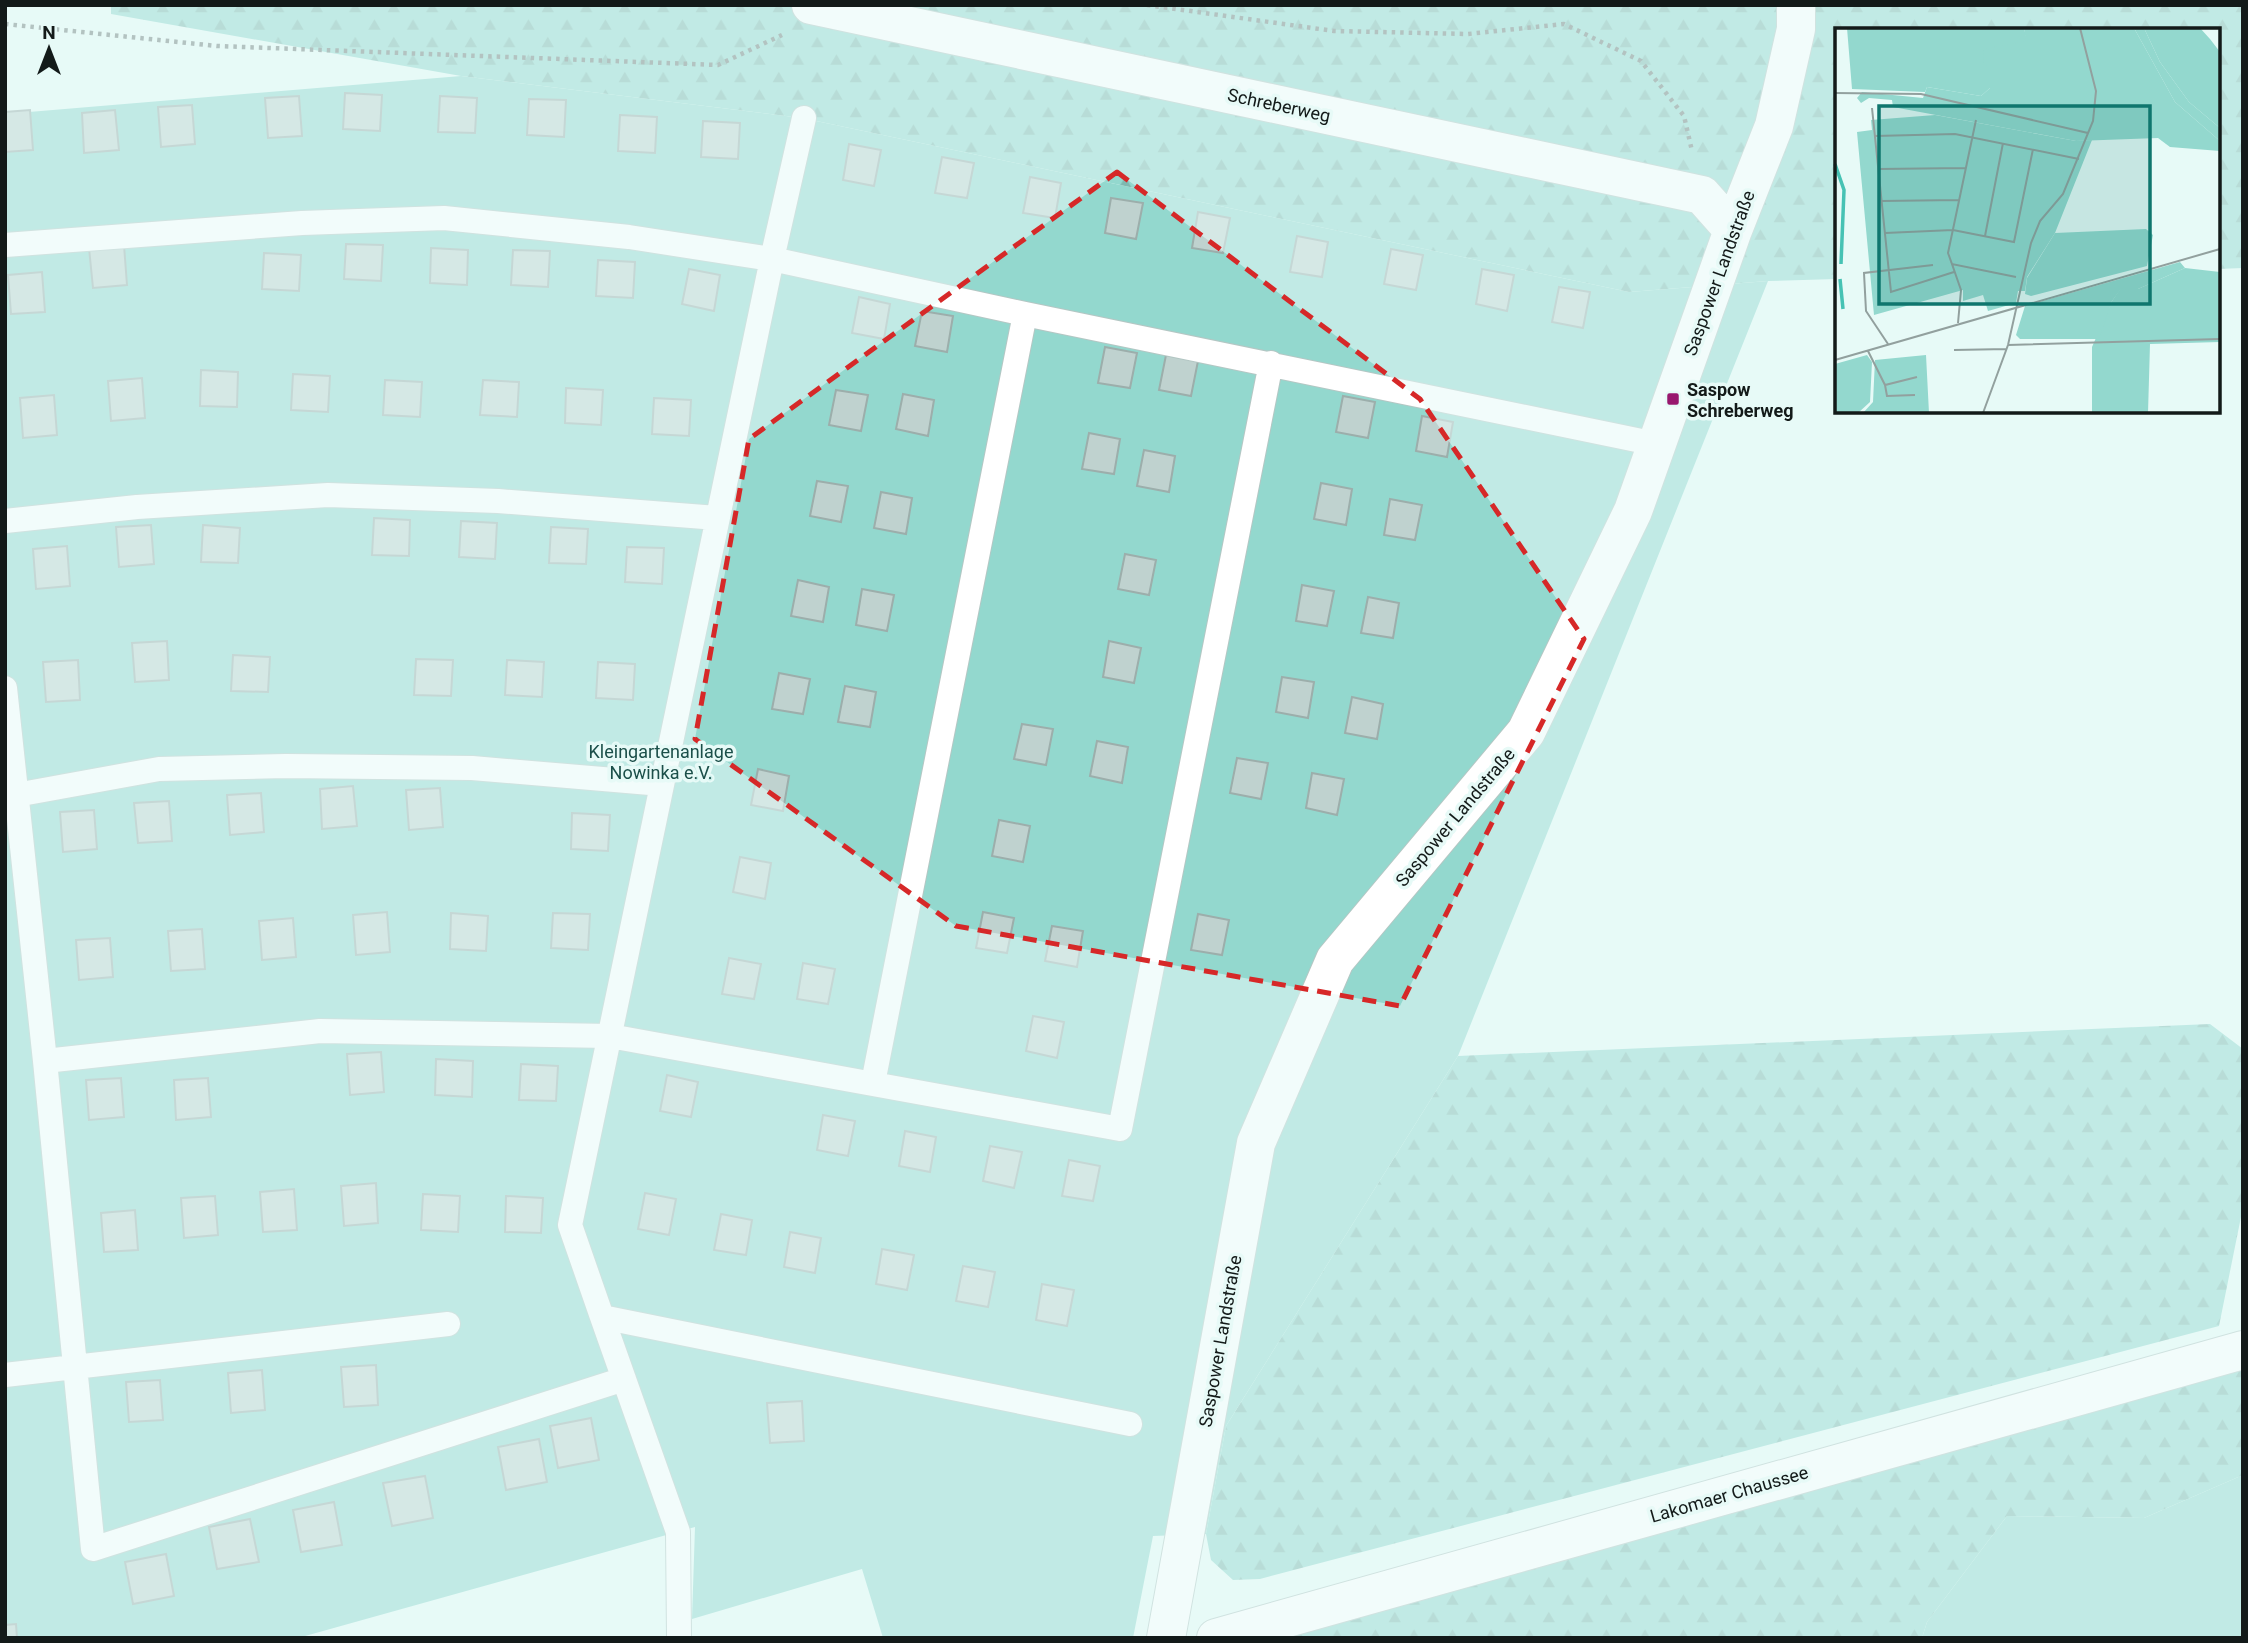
<svg xmlns="http://www.w3.org/2000/svg" width="2248" height="1643" viewBox="0 0 2248 1643" font-family="Roboto,sans-serif">
<style>
.green{fill:#93d8ce}
.forest{fill:url(#forest-firs)}
.building{fill:#bfd2cf;stroke:#9caeab;stroke-width:2}
.lines{fill:none;stroke-linecap:round;stroke-linejoin:round}
.lane-casing{stroke:#b4c7c4;stroke-width:26}
.street-casing{stroke:#b4c7c4;stroke-width:40}
.secondary-casing{stroke:#b4c7c4;stroke-width:40}
.path{stroke:#74817f;stroke-width:4.5;stroke-dasharray:3.5 5;stroke-linecap:butt}
.lane{stroke:#fff;stroke-width:24}
.street{stroke:#fff;stroke-width:38}
.secondary{stroke:#fff;stroke-width:38}
.marked{fill:none;stroke:#d62828;stroke-width:5;stroke-dasharray:14 9;stroke-linejoin:round}
.poi-dot{fill:#98176e;stroke:#e7faf7;stroke-width:2.5}
.labels{text-anchor:middle;dominant-baseline:central;stroke-width:7;stroke-linejoin:round;paint-order:stroke}
.street-label{font-size:18px;fill:#131a19;stroke:#e7faf7}
.poi-label{font-size:18px;font-weight:bold;fill:#131a19;stroke:#e7faf7;text-anchor:start}
.park-label{font-size:18px;fill:#1b4f49;stroke:#e7faf7}
.inset-river{fill:none;stroke:#46c2b4;stroke-width:3.5}
.inset-road{fill:none;stroke:#92a09e;stroke-width:2}
.view{fill:#0f766e;fill-opacity:0.15;stroke:#0f766e;stroke-width:3.5}
.inset-edge{fill:none;stroke:#131a19;stroke-width:3.5}
</style>
<defs>
<pattern id="forest-firs" width="22" height="20" patternUnits="userSpaceOnUse" patternTransform="scale(1.75)"><rect width="22" height="20" fill="#93d8ce"/><path d="M5 1l3.5 6h-7zM16 11l3.5 6h-7z" fill="#7eb9b0"/></pattern>
</defs>
<rect width="100%" height="100%" fill="#e7faf7"/>
<!-- green -->
<path class="green" d="M461,76L802,118L1629,292L1768,281L1458,1056L1226,1426L1206,1534L1153,1536L1133,1638H883L862,1569L692,1619L695,1527L298,1638H5V114Z
M2243,1475V1638H1922L1927,1622L2007,1516L2144,1518Z"/>
<!-- forest -->
<path class="forest" d="M111,5H2243V268L2218,269V30H1837V279L1768,281L1629,292L802,118L461,76L111,14Z
M2210,1024L2243,1049V1207L2219,1326L1260,1579L1233,1580L1211,1560L1206,1534L1226,1426L1458,1056Z
M2243,1370V1475L2144,1518L2007,1516L1927,1622L1922,1638H1287Z"/>
<!-- building -->
<path class="building" d="M345,93L382,95L380,131L343,129Z
M299,96L302,136L268,138L265,98Z
M440,96L477,98L475,133L438,132Z
M529,99L566,100L564,137L527,135Z
M192,105L195,144L161,147L158,107Z
M30,110L33,150L5,152V112Z
M115,110L119,150L84,153L82,113Z
M620,115L657,117L655,153L618,151Z
M703,121L740,123L738,159L701,157Z
M849,144L881,150L874,186L843,180Z
M942,157L974,163L967,198L935,193Z
M1030,177L1061,183L1055,218L1023,213Z
M1111,198L1143,203L1136,239L1105,233Z
M1198,212L1230,218L1223,253L1192,248Z
M1297,236L1328,242L1322,277L1290,272Z
M346,244L383,245L381,281L344,279Z
M124,245L127,285L93,288L89,248Z
M431,248L468,250L467,285L430,283Z
M1391,249L1423,255L1416,290L1384,284Z
M513,250L550,251L548,287L511,285Z
M264,253L301,255L299,291L262,289Z
M598,260L635,262L633,298L596,296Z
M689,269L720,275L714,311L682,304Z
M1482,269L1514,275L1507,311L1476,304Z
M42,272L45,312L11,314L8,275Z
M1559,287L1590,292L1583,328L1552,322Z
M859,297L890,304L884,339L852,333Z
M922,311L953,316L947,352L915,346Z
M1105,347L1137,353L1130,388L1098,383Z
M1166,355L1198,361L1191,396L1159,390Z
M201,370L238,372L237,407L200,406Z
M293,374L330,376L328,412L291,410Z
M142,378L145,418L111,421L108,381Z
M385,380L422,382L420,417L383,415Z
M483,380L519,382L517,417L480,415Z
M566,388L603,390L601,425L565,423Z
M836,390L868,395L861,431L829,425Z
M903,394L934,400L928,436L896,429Z
M54,395L57,435L23,438L20,398Z
M1343,396L1375,402L1368,438L1336,432Z
M654,398L691,400L689,436L652,434Z
M1422,416L1453,422L1447,457L1416,451Z
M1089,433L1120,439L1114,474L1082,469Z
M1144,450L1175,456L1169,492L1137,486Z
M817,481L848,486L841,522L810,516Z
M1321,483L1352,489L1346,525L1314,519Z
M881,492L912,498L906,534L874,528Z
M1390,499L1422,505L1415,540L1384,535Z
M374,518L410,520L409,556L372,555Z
M461,521L497,523L495,559L459,557Z
M151,525L154,564L119,567L116,527Z
M203,525L240,528L238,563L201,562Z
M551,527L588,529L586,564L549,563Z
M67,546L70,586L36,589L33,549Z
M627,547L664,548L662,584L625,582Z
M1125,554L1156,560L1149,595L1118,589Z
M798,580L829,587L823,622L791,616Z
M1302,585L1334,591L1327,626L1296,621Z
M862,589L894,595L887,631L856,625Z
M1368,597L1399,603L1393,638L1361,633Z
M167,641L169,680L135,682L132,643Z
M1109,641L1141,648L1134,683L1103,677Z
M233,655L270,657L268,692L231,691Z
M416,659L453,660L451,696L414,695Z
M78,660L80,700L46,702L43,662Z
M507,660L544,662L542,697L505,695Z
M598,662L635,664L633,700L596,698Z
M779,673L810,679L803,714L772,709Z
M1282,677L1314,682L1308,718L1276,712Z
M845,686L876,692L870,727L838,722Z
M1352,697L1383,704L1377,739L1345,733Z
M1022,724L1053,729L1046,765L1014,759Z
M1097,741L1128,747L1122,783L1090,776Z
M1237,758L1268,763L1261,799L1230,793Z
M758,769L789,776L783,811L751,805Z
M1312,773L1344,779L1337,815L1306,808Z
M353,786L357,826L322,829L320,789Z
M440,788L443,827L409,830L406,790Z
M261,793L264,832L230,835L227,795Z
M169,801L172,841L138,843L134,803Z
M94,810L97,849L63,852L60,812Z
M572,813L610,815L608,851L571,849Z
M999,820L1030,826L1023,862L992,856Z
M740,857L771,863L765,899L733,892Z
M387,912L390,952L356,955L353,915Z
M983,912L1014,918L1007,953L976,948Z
M451,913L488,916L486,951L450,949Z
M553,913L590,914L588,950L551,948Z
M1198,914L1229,920L1222,955L1191,950Z
M293,918L296,957L262,960L259,921Z
M1052,926L1083,931L1077,967L1045,961Z
M202,929L205,969L171,971L168,931Z
M110,938L113,977L79,980L76,940Z
M729,958L761,964L754,999L722,994Z
M803,963L835,969L828,1004L797,999Z
M1033,1016L1064,1022L1057,1058L1026,1051Z
M381,1052L384,1092L350,1095L347,1054Z
M436,1059L473,1061L472,1097L435,1095Z
M521,1064L558,1066L556,1101L519,1100Z
M667,1075L698,1082L691,1117L660,1111Z
M121,1078L124,1117L89,1120L86,1080Z
M208,1078L211,1117L176,1120L174,1080Z
M823,1115L855,1121L848,1156L817,1150Z
M905,1131L936,1137L930,1172L899,1166Z
M990,1146L1022,1152L1014,1188L983,1181Z
M1069,1160L1100,1166L1093,1201L1062,1196Z
M376,1183L378,1223L344,1226L341,1186Z
M294,1189L297,1230L263,1232L260,1192Z
M645,1193L676,1199L669,1235L638,1229Z
M423,1194L460,1196L458,1232L421,1230Z
M215,1196L218,1235L184,1238L181,1198Z
M506,1196L543,1198L541,1233L505,1232Z
M135,1210L138,1250L104,1252L101,1213Z
M721,1214L752,1220L746,1255L714,1250Z
M790,1232L821,1238L815,1273L784,1267Z
M882,1249L914,1255L907,1290L876,1284Z
M963,1266L995,1272L988,1307L956,1301Z
M1042,1284L1074,1290L1067,1326L1036,1320Z
M376,1365L378,1405L344,1407L341,1367Z
M262,1370L265,1410L231,1413L228,1373Z
M160,1380L163,1420L129,1422L126,1382Z
M802,1401L804,1441L770,1443L767,1403Z
M591,1418L599,1460L558,1468L550,1426Z
M539,1439L547,1482L506,1490L498,1447Z
M425,1476L433,1518L392,1526L383,1483Z
M334,1502L342,1545L301,1552L293,1510Z
M250,1519L259,1562L217,1569L209,1527Z
M166,1554L174,1596L133,1604L125,1562Z
M16,1624L17,1638H5V1625Z"/>
<g class="lines">
<!-- lane casing -->
<g class="lane-casing">
<path id="lane" d="M5,245L302,223L444,218L629,237L772,259L1025,314L1656,444
M5,521L137,507L328,495L498,501L717,518
M5,688L45,1061L93,1549L624,1379
M16,795L159,769L286,766L472,768L662,784
M45,1061L320,1031L610,1036L1120,1129L1271,363
M873,1083L1025,314
M602,1317L570,1225L772,259L804,118
M5,1375L448,1324
M679,1638L678,1532L602,1317L1130,1424"/>
</g>
<!-- street casing -->
<g class="street-casing">
<path id="street" d="M811,5L1702,195L1733,230
M1166,1638L1256,1143L1335,960L1526,732L1633,511L1733,230L1774,126L1796,29V5"/>
</g>
<!-- secondary casing -->
<g class="secondary-casing">
<path id="secondary" d="M1216,1638L2243,1350"/>
</g>
<!-- path -->
<path class="path" d="M1147,5L1334,31L1468,34L1564,24L1641,61L1684,116L1692,151
M5,24L217,46L718,65L782,35"/>
<!-- lane -->
<use href="#lane" class="lane"/>
<!-- street -->
<use href="#street" class="street"/>
<!-- secondary -->
<use href="#secondary" class="secondary"/>
</g>
<!-- marked area -->
<path d="M0 0H2248V1643H0ZM1117,172L1420,399L1584,639L1400,1006L956,926L695,739L749,439Z" fill="#e7faf7" fill-opacity=".55" fill-rule="evenodd"/>
<path class="marked" d="M1117,172L1420,399L1584,639L1400,1006L956,926L695,739L749,439Z"/>
<!-- markers -->
<rect class="poi-dot" x="1666" y="392" width="14" height="14" rx="3.5"/>
<g class="labels">
<!-- street labels -->
<g class="street-label">
<text transform="translate(1279 105) rotate(12)">Schreberweg</text>
<text transform="translate(1719 273) rotate(-70)">Saspower Landstraße</text>
<text transform="translate(1455 817) rotate(-50)">Saspower Landstraße</text>
<text transform="translate(1220 1341) rotate(-80)">Saspower Landstraße</text>
<text transform="translate(1729 1494) rotate(-16)">Lakomaer Chaussee</text>
</g>
<!-- poi labels -->
<g class="poi-label">
<text x="1687" y="389">Saspow<tspan x="1687" dy="21">Schreberweg</tspan></text>
</g>
<!-- park labels -->
<g class="park-label">
<text x="661" y="751">Kleingartenanlage<tspan x="661" dy="21">Nowinka e.V.</tspan></text>
</g>
</g>
<!-- overview -->
<g transform="translate(1835 28)">
<rect width="385" height="385" fill="#e7faf7"/>
<path d="M12,0H189L192,13L155,38V60L146,68L92,59L90,64L17,61ZM299,0H309L325,34L354,74L385,100V113L340,74ZM100,87L241,113L257,112L220,205L192,249L190,263H183L181,275L153,283L148,267L128,273V262L39,287L22,104L37,102L36,92ZM350,240L385,244V314L315,316L313,385H257V319L277,273L286,260L303,261ZM32,327L37,334L35,374L23,385H0V336ZM91,327L94,385H28L38,374L40,332Z" fill="#93d8ce"/>
<path d="M189,0H299L340,74L385,113V123L335,119L323,110L241,113L58,79L57,72L34,70L26,75L22,70L27,64L88,70L92,59L146,68L155,60V38L148,36L149,21L191,13ZM309,0H365L375,11L385,24V100L354,74L325,34ZM311,201L318,207L312,238L196,268L190,266L192,250L220,205ZM345,234L350,240L303,261H286L277,273L264,311H185L181,307L190,278Z" fill="#93d8ce"/>
<path class="inset-river" d="M0,136L9,162L6,236M5,251L8,281"/>
<path class="inset-road" d="M0,65L86,66L253,105M37,80L56,264L119,244M40,108L120,106L244,131M43,141L131,140M46,173L124,172M50,205L118,202L179,214L198,121M150,208L168,115M117,236L113,225L141,92M123,295L126,262L117,236L181,249M53,316L31,283L29,245L98,237M173,317L385,311M119,322L172,321M33,323L50,357L82,349M0,332L385,221M50,357L52,368L80,367M148,385L173,317L196,215L205,193L228,166L258,93L261,63L245,0"/>
<path class="view" d="M44,78H315V276H44Z"/>
<rect width="385" height="385" class="inset-edge"/>
</g>
<!-- border -->
<rect width="2248" height="1643" fill="none" stroke="#131a19" stroke-width="14"/>
<!-- north arrow -->
<g transform="translate(49 49)" stroke="#e7faf7" stroke-width="5" paint-order="stroke">
<path d="M0-5L12 26L0 18L-12 26Z" fill="#131a19"/>
<text y="-10" font-size="19" font-weight="bold" text-anchor="middle" fill="#131a19">N</text>
</g>
</svg>
